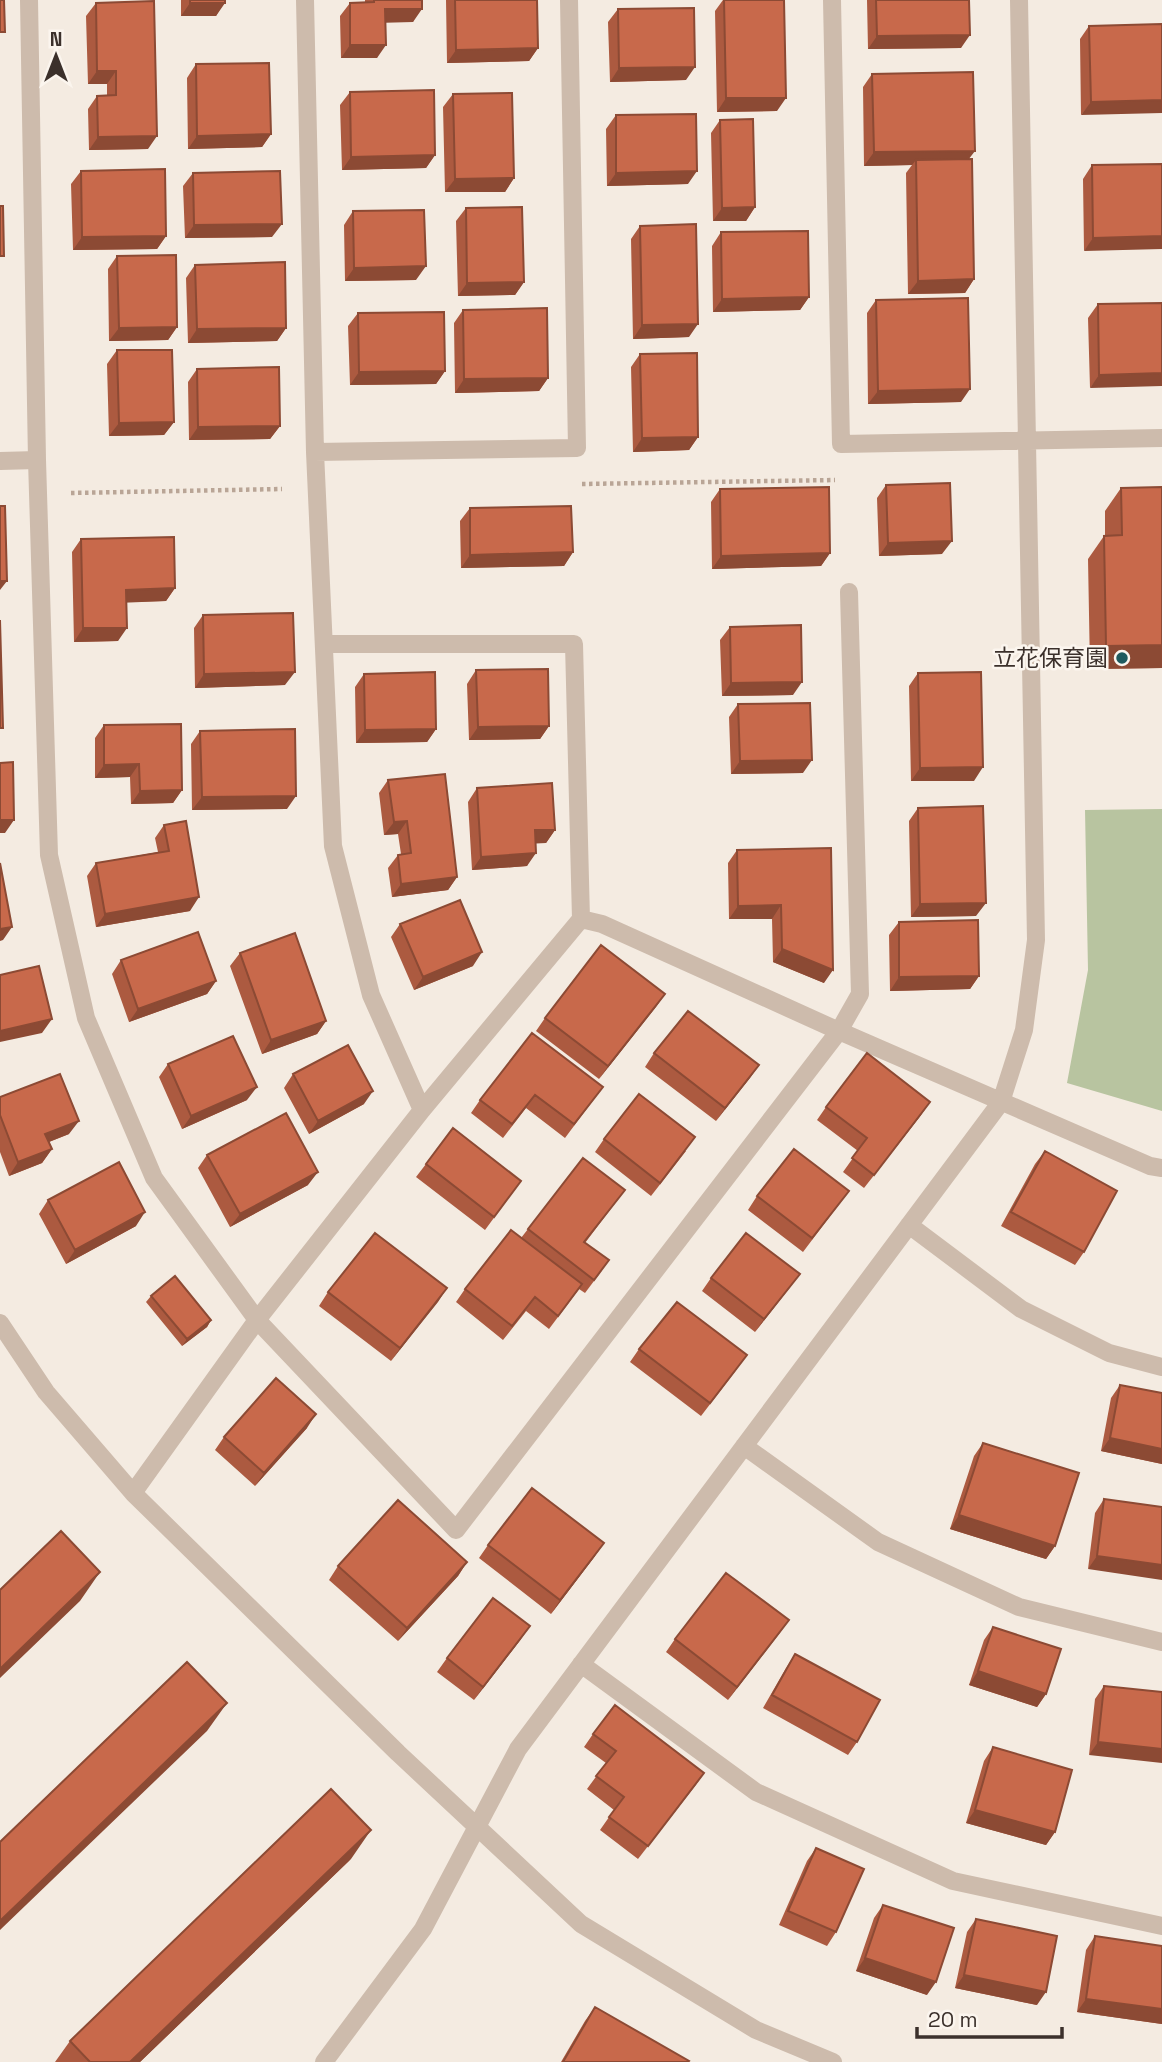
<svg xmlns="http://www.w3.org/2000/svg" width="1162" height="2062" viewBox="0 0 1162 2062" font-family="'Space Grotesk','Noto Sans JP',sans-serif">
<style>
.park{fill:#b8c4a0}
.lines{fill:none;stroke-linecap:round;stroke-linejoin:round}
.path{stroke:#b9a596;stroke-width:4.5;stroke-dasharray:3.5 3.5;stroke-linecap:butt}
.minor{stroke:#cdbbac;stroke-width:18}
.wall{fill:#ac5a40}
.shaded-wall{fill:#8c4a34}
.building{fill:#c8694b;stroke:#8c4a34;stroke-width:2}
.poi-dot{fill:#1f5a5e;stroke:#fbf5ee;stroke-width:2.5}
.labels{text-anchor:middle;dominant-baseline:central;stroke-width:5;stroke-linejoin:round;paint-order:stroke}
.poi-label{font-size:23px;fill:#3b302b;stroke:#fbf5ee;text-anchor:end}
</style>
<rect width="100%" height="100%" fill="#f4ebe1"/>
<!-- park -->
<path class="park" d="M1162,809V1111L1067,1083L1088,970L1085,810Z"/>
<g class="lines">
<!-- path -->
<path class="path" d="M582,484L835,480
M71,493L282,489"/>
<!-- minor -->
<path class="minor" d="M29,0L37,460L49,855L86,1018L154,1178L257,1320L456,1530L839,1031L860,994L849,592
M305,0L315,452L333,846L371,995L422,1110
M832,0L841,444L1162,438
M315,452L577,448L569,0
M0,461L37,460
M324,644H574L581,919
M909,1225L1021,1309L1109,1353L1162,1367
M0,1323L46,1392L133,1493L398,1753L581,1924L756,2030L833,2062
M744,1446L878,1542L1019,1607L1162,1642
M133,1493L257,1320L422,1110L581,919L602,924L839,1031L1150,1166L1162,1168
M581,1664L756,1792L953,1881L1162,1926
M324,2062L423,1929L518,1749L1001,1102L1024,1030L1036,940L1019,0"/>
</g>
<!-- wall -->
<path class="wall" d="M181,0H225L216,16H181Z
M365,0H422L413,22H386L377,58H341L340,16L350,3H365Z
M446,0H537L538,48L529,61L447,63Z
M723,0H784L777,111L717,112L715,11Z
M867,0H969L961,48L868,49Z
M96,3L148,149L89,150L88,109L97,96L107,95V84H88L86,16Z
M618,9L686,80L610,82L608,22Z
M1162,24L1081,115L1080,39L1089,26Z
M196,64L271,134L262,147L188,149L187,78Z
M872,74L969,159L974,279L965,293L908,294L906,173L912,165L864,166L863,87Z
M350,92L435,155L426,168L342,170L340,105Z
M453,94L514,178L505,192H445L443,107Z
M616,115L688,184L607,186L606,129Z
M720,120L755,207L746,221H713L711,133Z
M1162,164L1084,251L1083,179L1092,165Z
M81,171L166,236L157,249L73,250L71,184Z
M193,173L272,237L185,238L183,186Z
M466,208L524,282L515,295L458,296L456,221Z
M353,211L416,280L345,281L344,225Z
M640,226L689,337L633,339L631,239Z
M721,232L809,297L800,310L713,312L712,246Z
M117,256L177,327L168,340L109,341L108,269Z
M195,265L286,328L277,341L188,343L186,278Z
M876,300L961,402L868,404L867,313Z
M1162,303L1090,388L1088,318L1098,304Z
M463,310L548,378L539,391L455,393L454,323Z
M358,313L445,371L436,384L350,385L348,326Z
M117,350L174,422L164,435L109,436L107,364Z
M640,354L698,437L689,450L633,452L631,367Z
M197,369L280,426L270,439L189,440L188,382Z
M886,485L942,554L879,556L877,498Z
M1121,488L1162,668L1090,669L1088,559L1104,536H1105V511Z
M720,489L830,553L821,566L712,569L711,502Z
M470,508L573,552L564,566L461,568L460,521Z
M81,539L175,588L166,601L126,602L118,641L74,642L72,552Z
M203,615L285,685L195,688L194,628Z
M730,627L793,695L722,696L720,640Z
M476,670L549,726L540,739L469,740L467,684Z
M918,673L974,781H911L909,686Z
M364,674L436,729L427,742L356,743L355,687Z
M738,704L803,773L731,774L729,717Z
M104,725L182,790L173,803L131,804L130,777L95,778V738Z
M200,731L287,809L192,810L191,744Z
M388,780L457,877L448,890L392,897L388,868L398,855L401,854L398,834L384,835L379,793Z
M477,788L555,830L546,843H536L527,866L472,870L468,802Z
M918,808L976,916L911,917L909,821Z
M164,825L190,911L96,927L87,876L96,863L158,852L155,838Z
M831,848L824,983L773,962L772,919H729L728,863L737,850Z
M899,922L979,976L970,989L890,991L889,935Z
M400,924L473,966L414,990L391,937Z
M240,953L326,1021L317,1034L262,1054L230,966Z
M121,960L216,981L207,994L129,1022L112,974Z
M665,994L599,1079L536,1031L545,1018Z
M654,1053L759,1065L716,1121L645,1067Z
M168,1064L247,1100L182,1129L159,1077Z
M293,1074L364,1104L309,1134L284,1088Z
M603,1087L565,1138L526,1108L503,1138L471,1113L480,1100Z
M0,1097L69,1134L49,1142L52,1149L42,1163L9,1176L0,1152Z
M826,1107L921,1115L864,1188L843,1172L858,1151L817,1120Z
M604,1139L686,1151L651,1196L595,1152Z
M1045,1151L1084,1252L1075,1265L1001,1226L1035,1164Z
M207,1155L308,1185L230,1227L198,1168Z
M426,1164L521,1181L485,1230L416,1177Z
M625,1190L585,1243L600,1273L585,1293L579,1289L549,1329L526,1311L503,1340L456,1302L465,1289L521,1238L528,1229Z
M849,1191L803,1252L748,1210L757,1196Z
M48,1200L136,1226L66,1264L39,1214Z
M711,1278L790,1287L755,1332L702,1291Z
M447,1288L391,1361L319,1306L328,1292Z
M151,1296L211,1320L207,1327L182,1346L146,1302Z
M639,1349L737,1369L701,1416L630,1362Z
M1120,1385L1162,1393V1464L1101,1451L1111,1398Z
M307,1428L255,1486L215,1450L224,1437Z
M983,1443L1055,1546L1046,1559L950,1529L974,1456Z
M1104,1499L1162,1507L1088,1569L1095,1513Z
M488,1545L595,1556L551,1614L479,1558Z
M467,1562L458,1576L398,1641L329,1580L338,1566Z
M789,1620L728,1700L666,1652L675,1639Z
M993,1627L1046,1694L1037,1707L969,1685L984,1640Z
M521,1639L474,1700L437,1672L447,1658Z
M795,1654L857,1742L848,1755L763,1708L786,1668Z
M1104,1686L1162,1692L1089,1755L1095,1699Z
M593,1734L704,1773L638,1859L600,1830L614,1810L587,1789L606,1763L584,1747Z
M993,1747L1055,1832L1046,1845L966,1823L984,1761Z
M816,1848L836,1932L827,1946L779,1925L807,1861Z
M351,1859L140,2062H55L70,2041Z
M883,1905L927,1995L856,1971L874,1918Z
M976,1919L1037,2005L955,1988L967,1932Z
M1095,1936L1162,1946V2024L1077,2012L1086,1950Z
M595,2007L688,2062H561L585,2021Z"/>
<!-- shaded-wall -->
<path class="shaded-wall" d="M190,3H225L216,16H181Z
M385,9H422L413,22L376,23Z
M970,35L961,48L868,49L877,36Z
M350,45H386L377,58H341Z
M538,48L529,61L447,63L456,50Z
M695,67L686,80L610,82L619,68Z
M97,71H116L107,84H88Z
M726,98H786L777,111L717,112Z
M1162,100V113L1081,115L1091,102Z
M271,134L262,147L188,149L197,136Z
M157,136L148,149L89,150L98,137Z
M975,151L965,164L916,160L912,165L864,166L874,152Z
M435,155L426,168L342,170L351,157Z
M697,171L688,184L607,186L616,173Z
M514,178L505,192H445L455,179Z
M755,207L746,221H713L722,208Z
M282,224L272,237L185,238L194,225Z
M166,236L157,249L73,250L82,237Z
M1162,236V249L1084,251L1093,238Z
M426,266L416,280L345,281L354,268Z
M974,279L965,293L908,294L918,281Z
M524,282L515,295L458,296L467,283Z
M809,297L800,310L713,312L722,299Z
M698,324L689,337L633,339L642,325Z
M177,327L168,340L109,341L119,328Z
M286,328L277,341L188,343L197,329Z
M445,371L436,384L350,385L359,372Z
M1162,373V386L1090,388L1099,375Z
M548,378L539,391L455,393L464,379Z
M970,389L961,402L868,404L878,391Z
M174,422L164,435L109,436L119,423Z
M280,426L270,439L189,440L198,427Z
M698,437L689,450L633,452L642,438Z
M952,541L942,554L879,556L888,543Z
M573,552L564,566L461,568L470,555Z
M830,553L821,566L712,569L721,556Z
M0,581H7L0,590Z
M175,588L166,601L117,603L126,590Z
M83,628H127L118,641L74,642Z
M1162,645V668L1090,669L1106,646Z
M295,672L285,685L195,688L204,674Z
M802,682L793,695L722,696L731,683Z
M549,726L540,739L469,740L478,727Z
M436,729L427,742L356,743L365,730Z
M812,760L803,773L731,774L740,761Z
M139,764L130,777L95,778L104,765Z
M983,767L974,781H911L920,768Z
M182,790L173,803L131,804L140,791Z
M296,796L287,809L192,810L202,797Z
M0,820H14L5,833H0Z
M407,821L398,834L384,835L394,822Z
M535,830H555L546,843L526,844Z
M536,853L527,866L472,870L481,857Z
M457,877L448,890L392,897L401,884Z
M199,897L190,911L96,927L105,914Z
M986,903L976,916L911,917L920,904Z
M781,905L772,919H729L738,906Z
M12,927L3,940L0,941V929Z
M782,949L833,970L824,983L773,962Z
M482,952L473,966L414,990L423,977Z
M979,976L970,989L890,991L899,977Z
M216,981L207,994L129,1022L138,1009Z
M665,994L656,1007L599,1079L608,1066Z
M52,1019L42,1033L0,1042V1031Z
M326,1021L317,1034L262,1054L271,1040Z
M759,1065L750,1078L716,1121L725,1108Z
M257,1087L247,1100L182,1129L191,1116Z
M373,1091L364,1104L309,1134L318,1121Z
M930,1102L921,1115L864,1188L874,1175Z
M79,1121L69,1134L36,1147L45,1134Z
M52,1149L42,1163L9,1176L18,1162Z
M318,1172L308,1185L230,1227L240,1214Z
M145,1212L136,1226L66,1264L75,1250Z
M800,1274L790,1287L755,1332L764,1319Z
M447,1288L438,1302L391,1361L400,1348Z
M211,1320L207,1327L182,1346L187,1339Z
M316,1414L307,1428L255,1486L264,1473Z
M1110,1438L1162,1449V1464L1101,1451Z
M959,1515L1055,1546L1046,1559L950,1529Z
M604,1543L595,1556L551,1614L560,1600Z
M1097,1556L1162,1565V1580L1088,1569Z
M467,1562L458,1576L398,1641L407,1628Z
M100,1572L80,1601L0,1678V1669Z
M789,1620L779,1634L728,1700L737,1687Z
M530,1626L521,1639L474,1700L483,1687Z
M978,1671L1046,1694L1037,1707L969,1685Z
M227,1703L207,1731L0,1930V1921Z
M1098,1742L1162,1749V1763L1089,1755Z
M704,1773L695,1786L638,1859L648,1846Z
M975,1810L1055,1832L1046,1845L966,1823Z
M371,1830L351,1859L140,2062H130Z
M865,1958L936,1982L927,1995L856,1971Z
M964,1975L1046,1992L1037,2005L955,1988Z
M1086,1999L1162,2009V2024L1077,2012Z"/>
<!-- building -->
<path class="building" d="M0,0H4L5,32H0Z
M190,0H225V3H190Z
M374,0H422V9H385L386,45H350V3L374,2Z
M455,0H537L538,48L456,50Z
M724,0H784L786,98H726Z
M876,0H969L970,35L877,36Z
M154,1L157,136L98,137L97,96L116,95V71H97L96,3Z
M694,8L695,67L619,68L618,9Z
M1162,24V100L1091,102L1089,26Z
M269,63L271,134L197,136L196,64Z
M973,72L975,151L874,152L872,74Z
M434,90L435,155L351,157L350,92Z
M512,93L514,178L455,179L453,94Z
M696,114L697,171L616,173V115Z
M753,119L755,207L722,208L720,120Z
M972,159L974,279L918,281L916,160Z
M1162,164V236L1093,238L1092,165Z
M165,169L166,236L82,237L81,171Z
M280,171L282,224L194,225L193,173Z
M0,206H3L4,256H0Z
M522,207L524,282L467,283L466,208Z
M424,210L426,266L354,268L353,211Z
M696,224L698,324L642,325L640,226Z
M808,231L809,297L722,299L721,232Z
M176,255L177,327L119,328L117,256Z
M285,262L286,328L197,329L195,265Z
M968,298L970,389L878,391L876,300Z
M1162,303V373L1099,375L1098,304Z
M547,308L548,378L464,379L463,310Z
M444,312L445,371L359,372L358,313Z
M117,350H172L174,422L119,423Z
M697,353L698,437L642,438L640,354Z
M279,367L280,426L198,427L197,369Z
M950,483L952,541L888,543L886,485Z
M829,487L830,553L721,556L720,489Z
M1162,487V645L1106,646L1104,536L1122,535L1121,488Z
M0,506H5L7,581H0Z
M571,506L573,552L470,555V508Z
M174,537L175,588L126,590L127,628H83L81,539Z
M293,613L295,672L204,674L203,615Z
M0,620L3,728H0Z
M801,625L802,682L731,683L730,627Z
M548,669L549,726L478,727L476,670Z
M435,672L436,729L365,730L364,674Z
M981,672L983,767L920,768L918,673Z
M810,703L812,760L740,761L738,704Z
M181,724L182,790L140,791L139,764L104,765V725Z
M295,729L296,796L202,797L200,731Z
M13,762L14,820H0V763Z
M445,774L457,877L401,884L398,855L411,853L407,821L394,822L388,780Z
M552,783L555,830H535L536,853L481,857L477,788Z
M983,806L986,903L920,904L918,808Z
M186,821L199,897L105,914L96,863L169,851L164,825Z
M831,848L833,970L782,949L781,905L738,906L737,850Z
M0,863L12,927L0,929Z
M460,900L482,952L423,977L400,924Z
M978,920L979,976L899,977V922Z
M198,932L216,981L138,1009L121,960Z
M295,933L326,1021L271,1040L240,953Z
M601,945L665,994L608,1066L545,1018Z
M39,966L52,1019L0,1031V975Z
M688,1011L759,1065L725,1108L654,1053Z
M532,1033L603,1087L574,1124L535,1095L512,1124L480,1100Z
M233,1036L257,1087L191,1116L168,1064Z
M348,1045L373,1091L318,1121L293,1074Z
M867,1053L930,1102L874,1175L852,1158L867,1138L826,1107Z
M60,1074L79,1121L45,1134L52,1149L18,1162L0,1115V1097Z
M639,1094L695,1137L660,1183L604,1139Z
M286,1113L318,1172L240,1214L207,1155Z
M453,1128L521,1181L494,1217L426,1164Z
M794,1149L849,1191L812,1238L757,1196Z
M1045,1151L1117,1191L1084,1252L1011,1212Z
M583,1158L625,1190L584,1242L609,1260L594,1280L528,1229Z
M119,1162L145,1212L75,1250L48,1200Z
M511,1230L582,1284L558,1316L535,1297L512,1326L465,1289Z
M375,1233L447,1288L400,1348L328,1292Z
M746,1233L800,1274L764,1319L711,1278Z
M175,1276L211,1320L187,1339L151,1296Z
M677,1302L747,1355L710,1403L639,1349Z
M276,1378L316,1414L264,1473L224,1437Z
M1120,1385L1162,1393V1449L1110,1438Z
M983,1443L1079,1473L1055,1546L959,1515Z
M532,1488L604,1543L560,1600L488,1545Z
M1104,1499L1162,1507V1565L1097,1556Z
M398,1500L467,1562L407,1628L338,1566Z
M61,1531L100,1572L0,1669V1590Z
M726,1573L789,1620L737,1687L675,1639Z
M493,1598L530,1626L483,1687L447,1658Z
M993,1627L1061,1649L1046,1694L978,1671Z
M795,1654L880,1700L857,1742L772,1695Z
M187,1662L227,1703L0,1921V1842Z
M1104,1686L1162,1692V1749L1098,1742Z
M615,1705L704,1773L648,1846L609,1817L624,1797L596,1776L616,1751L593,1734Z
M993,1747L1072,1770L1055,1832L975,1810Z
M331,1789L371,1830L130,2062H90L70,2041Z
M816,1848L864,1869L836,1932L788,1911Z
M883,1905L954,1928L936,1982L865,1958Z
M976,1919L1057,1936L1046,1992L964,1975Z
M1095,1936L1162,1946V2009L1086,1999Z
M595,2007L689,2061L688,2062H563Z"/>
<!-- markers -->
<circle class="poi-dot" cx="1122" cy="658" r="7"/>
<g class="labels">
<!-- poi labels -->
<g class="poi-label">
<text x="1108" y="658">立花保育園</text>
</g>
</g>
<!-- north arrow -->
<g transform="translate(56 56)" stroke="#fbf5ee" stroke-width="5" paint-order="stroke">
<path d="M0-5L12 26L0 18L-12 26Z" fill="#3b302b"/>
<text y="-10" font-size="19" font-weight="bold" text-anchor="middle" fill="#3b302b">N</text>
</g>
<!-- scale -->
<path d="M917 2027v10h145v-10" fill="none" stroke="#3b302b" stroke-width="3.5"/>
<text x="928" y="2027" font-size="21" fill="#3b302b" stroke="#fbf5ee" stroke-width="5" paint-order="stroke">20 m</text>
</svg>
